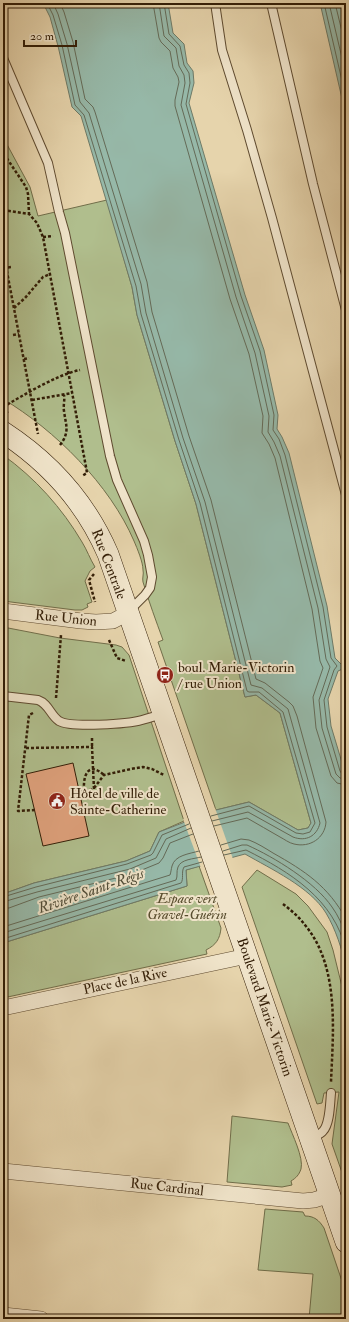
<svg xmlns="http://www.w3.org/2000/svg" width="349" height="1322" viewBox="0 0 349 1322" font-family="'IM FELL Double Pica',serif">
<style>
.green{fill:#b0be8d;stroke:#716e4a}
.water{fill:#96b8a8;stroke:#6e7a67}
.pier{fill:#e6d4ac}
.lines{fill:none;stroke-linecap:round;stroke-linejoin:round}
.shore{stroke:#646a57;stroke-width:1}
.building{fill:#dfa17c;stroke:#321d06}
.lane-casing{stroke:#5f4b30;stroke-width:10}
.street-casing{stroke:#5f4b30;stroke-width:16}
.secondary-casing{stroke:#321d06;stroke-width:22}
.path{stroke:#321d06;stroke-width:2.5;stroke-dasharray:3 2;stroke-linecap:butt}
.lane{stroke:#efe3c9;stroke-width:8}
.street{stroke:#efe3c9;stroke-width:15}
.secondary{stroke:#efe3c9;stroke-width:21}
.labels{text-anchor:middle;dominant-baseline:central;stroke-width:4;stroke-linejoin:round;paint-order:stroke}
.street-label{font-size:14px;fill:#321d06;stroke:#efe3c9}
.poi-label{font-size:14px;fill:#321d06;stroke:#efe3c9;text-anchor:start}
.park-label{font-size:14px;font-style:italic;fill:#584d2e;stroke:#efe3c9}
.water-label{font-size:15px;font-style:italic;fill:#504c37;stroke:#efe3c9}
</style>
<rect width="100%" height="100%" fill="#e6d4ac"/>
<filter id="stains"><feTurbulence type="fractalNoise" baseFrequency=".005" numOctaves="4"/><feColorMatrix values="0 0 0 0 .2 0 0 0 0 .09 0 0 0 0 .02 0 0 0 .5 -.17"/></filter>
<radialGradient id="worn" r=".72"><stop offset=".6" stop-color="#630" stop-opacity="0"/><stop offset="1" stop-color="#630" stop-opacity=".3"/></radialGradient>
<!-- green -->
<path class="green" d="M3,137L30,187L38,216L107,200L132,287L137,315L175,441L196,504L245,697L256,695L280,713L311,823L308,828L298,830L249,802L216,810L158,642L163,640C156,621 149,602 143,582C142,578 144,574 143,570C143,562 137,548 134,541C110,485 55,430 3,399Z
M3,455C35,478 62,508 82,542C87,550 90,559 95,567L90,571L85,581L92,602L87,604L88,607L82,610H75L3,601Z
M3,627L60,638L116,645L122,647L129,655L184,821L159,832L150,851L126,861L34,883L3,894Z
M199,866L221,928C220,939 216,945 206,950L207,954L3,998V943L187,886L186,870Z
M257,870L296,894L308,906L327,932L333,950L346,1003V1184L332,1144L339,1092L324,1093L322,1103L317,1104L242,887Z
M232,1116L288,1123C292,1134 304,1158 301,1169C299,1175 296,1178 291,1181L292,1185L282,1187L227,1182Z
M265,1209L303,1212L305,1216C314,1216 319,1220 324,1228L346,1293V1319H309L313,1274L258,1270Z"/>
<!-- water -->
<path class="water" d="M43,3H168L173,33L184,44L187,63L193,71L194,83L189,103L245,295L264,350L278,415L277,429L282,437L289,453L327,606L335,658L345,668L338,671L328,699L331,726L346,776V968C342,949 336,930 326,913C310,887 271,869 245,854L186,870L187,886L3,943V894L34,883L126,861L150,851L159,832L216,810L249,802L298,830L308,828L311,823L280,713L256,695L245,697L196,504L175,441L137,315L132,287L81,116L72,107L58,46L50,17Z
M320,3H346V116Z"/>
<!-- pier -->
<path class="pier" d="M215,808L233,859L201,868L183,819Z"/>
<g class="lines">
<!-- shore -->
<path class="shore" d="M47,3L53,15L62,45L75,105L84,115L136,286L141,314L179,440L200,503L247,691L249,692H259L283,712L315,823L310,832L303,834L296,833L249,806L211,816
M53,3L58,14L67,44L80,102L89,113L141,284L146,313L183,438L205,502L251,685L262,688L288,709L320,823C317,836 306,842 293,837L248,812L212,821
M60,3L64,12L73,42L85,99L93,107L95,112L147,282L152,312L189,436L211,500L256,679L265,683L289,702L293,706L297,716L326,822C325,838 310,848 294,844C289,843 284,839 280,837C269,831 258,824 247,818L214,826
M153,3L159,38L161,42L170,51L173,68L178,77L179,82L175,100V106L230,299L249,354L263,416L262,433L269,444L275,458L312,609L320,661L323,668L313,697L316,728L331,776L337,783L346,785
M159,3L164,36L176,48L179,66L184,75L185,83L181,105L236,297L255,353L269,416L268,432L274,442L280,456L318,608L326,659L330,667L319,700L322,728L336,774L340,778L346,779
M164,3L169,34L180,46L184,65L189,73L190,83L186,104L241,296L260,351L274,415L273,430L279,439L285,455L323,607L331,658L337,666L334,670L324,700L327,727L340,771L342,774H346
M324,3L346,98
M329,3L346,75
M335,3L346,48
M221,845L241,839L249,840C257,843 265,848 273,853C305,871 328,886 346,919
M223,851L242,845H247C274,857 315,882 332,907C338,915 342,925 346,934
M224,855L246,850C290,872 334,899 346,950
M3,897L36,887L127,864L151,855L153,853L162,835L189,824
M3,902L37,892L130,869L156,858L166,839L191,828
M3,908H9L39,897L132,874L159,863L163,858L170,843L193,834
M3,927L170,875C171,872 171,870 172,866C175,855 189,854 199,851
M3,933L176,880C178,876 176,872 178,867C181,859 194,859 201,857
M3,939L181,883C184,879 181,872 184,867L202,862"/>
</g>
<!-- building -->
<path class="building" d="M73,763L89,836L43,846L26,774Z"/>
<g class="lines">
<!-- lane casing -->
<g class="lane-casing">
<path id="lane" d="M215,3L222,50L247,130L272,218L346,495
M271,3L313,184L346,310
M3,58L48,163L59,212L65,233L110,456L117,480L144,541L148,555L152,577L150,588L145,595L129,611
M3,696L38,700C49,704 50,715 59,721C71,728 128,724 142,720C149,718 156,716 162,714
M311,1138C315,1136 320,1135 323,1131C330,1124 330,1103 331,1093"/>
</g>
<!-- street casing -->
<g class="street-casing">
<path id="street" d="M3,611L81,621L96,622L113,621L128,613
M3,1008L247,956
M3,1171L303,1201L314,1200L330,1195
M3,1315L41,1319"/>
</g>
<!-- secondary casing -->
<g class="secondary-casing">
<path id="secondary" d="M3,432C49,462 86,503 108,554L346,1242"/>
</g>
<!-- path -->
<path class="path" d="M3,155L6,157L26,187L28,194L29,214
M3,210L29,214L37,223L43,237L86,467L87,473L82,476
M43,237L53,236
M3,251L38,434
M3,268L12,267
M14,308L25,298L43,277L50,274
M13,335L19,334
M24,359L29,358
M32,400L72,393
M3,407C24,395 56,375 80,370
M3,410L8,413
M60,445C70,432 66,426 64,411C63,406 65,400 64,395
M94,574L89,580L95,602
M109,640L117,658L126,661
M56,698L61,635
M33,713L29,715L18,811L35,810
M92,738V747
M26,748L92,747L94,789L79,792
M94,788L104,775L131,769L143,767L152,769L164,775
M84,791C83,775 88,761 104,775
M283,904C291,910 299,917 305,925C340,967 333,1032 331,1082"/>
<!-- lane -->
<use href="#lane" class="lane"/>
<!-- street -->
<use href="#street" class="street"/>
<!-- secondary -->
<use href="#secondary" class="secondary"/>
</g>
<!-- icons -->
<defs>
<g id="bus-disc" transform="scale(0.9)"><circle r="9.5" fill="#8f2418" stroke="#efe3c9"/><path d="M-5-6H5V4H4V6H2V4H-2V6H-4V4H-5ZM-3.5-4V0h7V-4ZM-3.5 1.2v1.5H-2V1.2ZM2 1.2v1.5H3.5V1.2Z" fill="#fff"/></g>
<g id="civic-disc" transform="scale(0.9)"><circle r="9.5" fill="#8f2418" stroke="#efe3c9"/><path d="M-.6-6.5H3V-4.5H.6V-3L4-1V1h2V6H-6V1h2V-1L-.6-3ZM-1.2 2.5V6h2.4V2.5Z" fill="#fff"/></g>
</defs>
<g fill-rule="evenodd">
<use href="#bus-disc" x="165" y="675"/>
<use href="#civic-disc" x="57" y="801"/>
</g>
<g class="labels">
<!-- street labels -->
<g class="street-label">
<text transform="translate(109 564) rotate(69)">Rue Centrale</text>
<text transform="translate(66 618) rotate(6)">Rue Union</text>
<text transform="translate(125 981) rotate(-12)">Place de la Rive</text>
<text transform="translate(265 1007) rotate(71)">Boulevard Marie-Victorin</text>
<text transform="translate(167 1187) rotate(6)">Rue Cardinal</text>
</g>
<!-- poi labels -->
<g class="poi-label">
<text x="178" y="667">boul. Marie-Victorin<tspan x="178" dy="16">/ rue Union</tspan></text>
<text x="70" y="793">Hôtel de ville de<tspan x="70" dy="16">Sainte-Catherine</tspan></text>
</g>
<!-- park labels -->
<g class="park-label">
<text x="187" y="898">Espace vert<tspan x="187" dy="16">Gravel-Guérin</tspan></text>
</g>
<!-- water labels -->
<g class="water-label">
<text transform="translate(91 891) rotate(-19)">Rivière Saint-Régis</text>
</g>
</g>
<!-- margin -->
<rect width="349" height="1322" fill="none" stroke="#e6d4ac" stroke-width="16"/>
<rect x="4" y="4" width="341" height="1314" fill="none" stroke="#321d06" stroke-width="2"/>
<rect x="8" y="8" width="333" height="1306" fill="none" stroke="#321d06"/>
<!-- scale -->
<path d="M24 40v6h52v-6" fill="none" stroke="#321d06" stroke-width="2"/>
<text x="30" y="40" font-size="12" fill="#321d06" stroke="#efe3c9" stroke-width="3" paint-order="stroke">20 m</text>
<rect width="100%" height="100%" filter="url(#stains)"/>
<rect width="100%" height="100%" fill="url(#worn)"/>
</svg>
